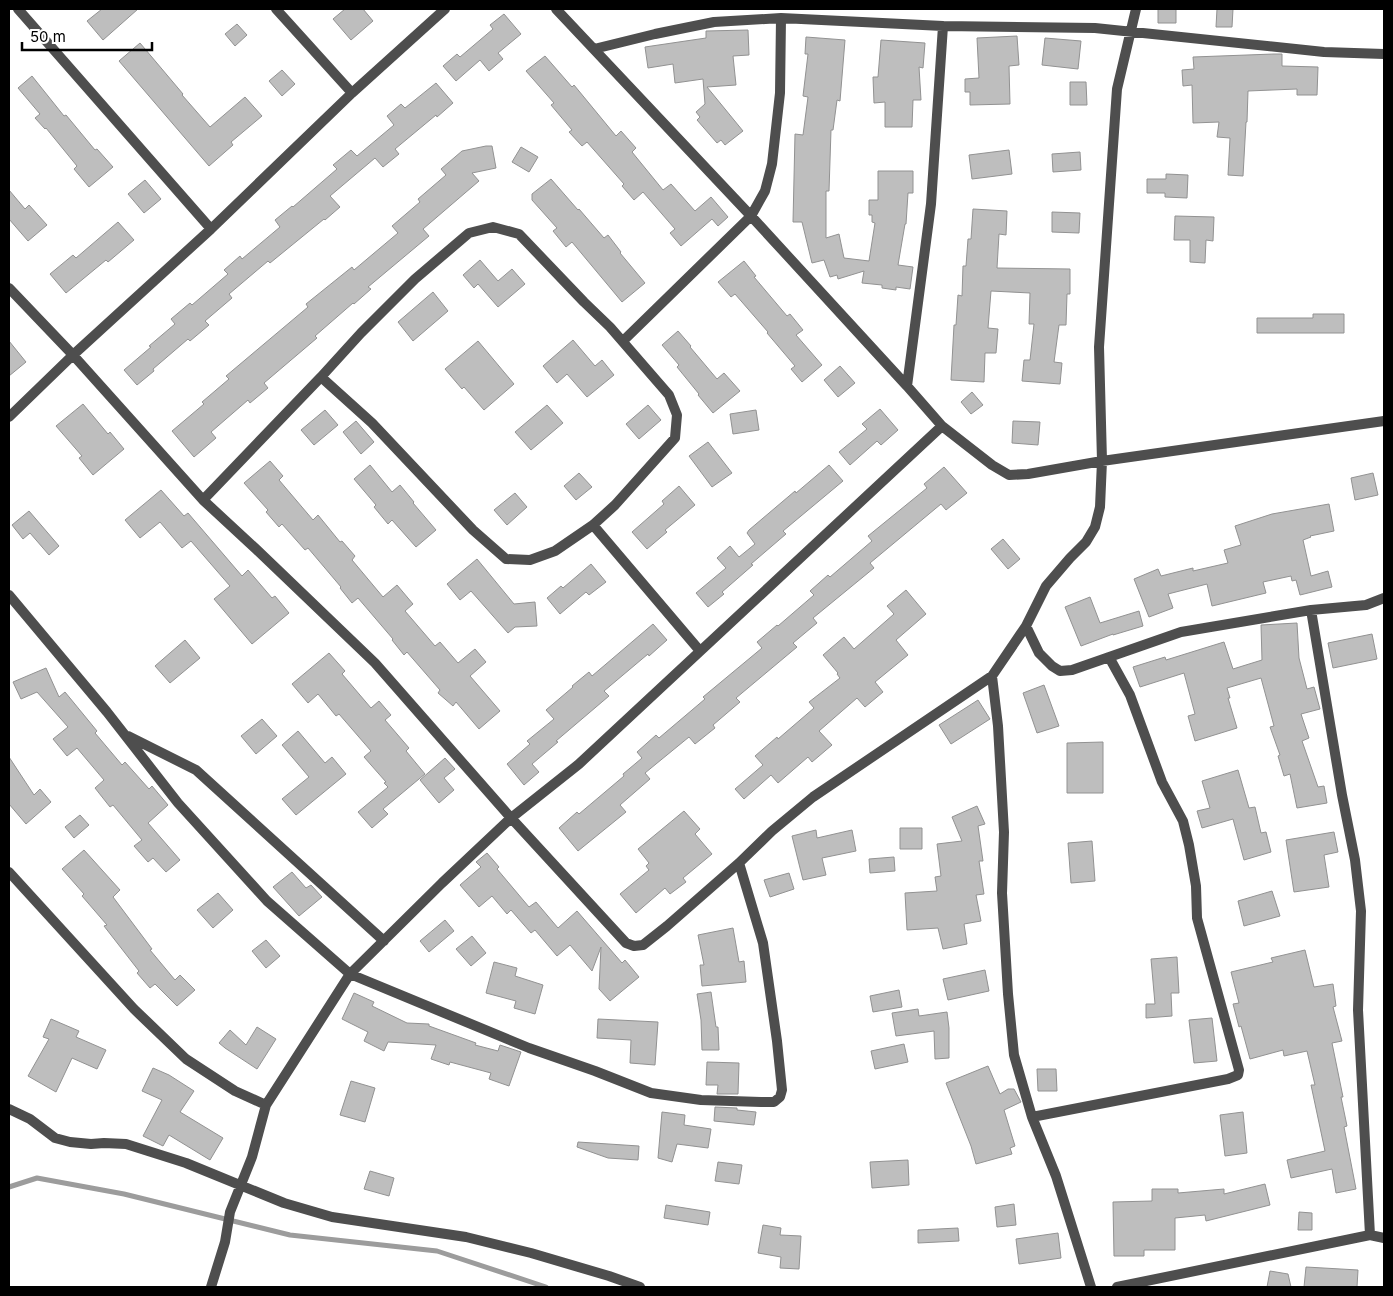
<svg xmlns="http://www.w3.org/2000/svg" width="1393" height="1296" viewBox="0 0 1393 1296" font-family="Inter,sans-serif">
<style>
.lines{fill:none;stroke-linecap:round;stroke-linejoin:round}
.stream{stroke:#9c9c9c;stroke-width:5}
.building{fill:#bebebe;stroke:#929292}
.minor{stroke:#4e4e4e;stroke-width:10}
</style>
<rect width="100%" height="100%" fill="#fff"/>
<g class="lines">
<!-- stream -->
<path class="stream" d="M9,1187L37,1178L124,1194L290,1235L437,1251L546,1287"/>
</g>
<!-- building -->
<path class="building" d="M102,9H138L103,40L87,21Z
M345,9H363L373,21L351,40L333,19Z
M1158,9H1176V23H1158Z
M1217,9H1233L1232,27H1216Z
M504,14L521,34L498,53L503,59L489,71L480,60L456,81L443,66L457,54L460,57L493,29L490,25Z
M237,24L247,35L235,46L225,34Z
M748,30L749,55L733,56L736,85L707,87L743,131L725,145L721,140L717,143L697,120L700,117L696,112L705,104L703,79L675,83L673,64L648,68L645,47L706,38V31Z
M1017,36L1019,65L1009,66L1010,104L970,105V92H965V79L979,78L977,38Z
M806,37L845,40L840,101L837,100L833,130H831L829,191H826V238L839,234L844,258L869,261L875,223L872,222V215H869V200H878V171H913V193H908L906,224H905L898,265L913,267L910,289L896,287V290L882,288V285L862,283L864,271L838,279L837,275L830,277L824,260L812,263L802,222H793L795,134L803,135L808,97L803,96L808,54H805Z
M1045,38L1081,41L1078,69L1042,65Z
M881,40L925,43L923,68L919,67L921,100H913L912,127H885V102L874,103L873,77H878Z
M140,43L183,94L182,95L210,127L245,97L262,116L231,142L233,145L209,166L119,61Z
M1274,54H1282V66L1318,67L1317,95H1297V89L1248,91L1247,122H1246L1243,176L1228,175L1230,138L1217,137L1219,122L1193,123L1192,85L1183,86L1182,70L1194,69L1193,57Z
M545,56L572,87L574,85L616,136L621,131L636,148L632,152L663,190L671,184L695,211L711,197L728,217L718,226L712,219L681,246L670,233L675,229L643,192L634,200L622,186L624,184L587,142L582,146L569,132L572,130L551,105L554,103L526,71Z
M282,70L295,84L282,96L269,81Z
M32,76L64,116L66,115L95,150L97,149L113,167L89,187L74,169L77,166L46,128L45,129L35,118L40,114L18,88Z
M1070,82H1086L1087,105H1070Z
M436,83L453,103L437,117L436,115L395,149L399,154L383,167L375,158L330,196L340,207L325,220L324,219L270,263L268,261L229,294L232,298L205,321L209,325L190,341L188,339L153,369L154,371L137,385L124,370L151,347L149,346L175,324L171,319L190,303L192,305L228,274L224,270L240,256L242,259L280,227L275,220L292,206L293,207L337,169L333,165L351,150L357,156L394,125L387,116L401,104L405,108Z
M486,146H492L496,168L472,173L479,181L423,229L429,236L368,287L371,289L354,304L353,303L315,336L317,338L264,383L268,388L250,403L248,400L211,432L216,438L194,457L172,431L204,404L202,402L229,379L226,376L308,307L306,304L352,267L354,270L398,233L392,226L420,202L418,199L446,175L441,169L462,151Z
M521,147L538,157L529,172L512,162Z
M1009,150L1012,174L972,179L969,155Z
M1080,152L1081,170L1053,172L1052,154Z
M1166,174L1188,175L1187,198L1165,197V193H1147V179H1166Z
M551,179L578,210L579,209L604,238L608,235L621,252L620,253L645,283L622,302L572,242L566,247L553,231L557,228L532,200V194Z
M145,180L161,199L144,213L128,194Z
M9,190L25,209L29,205L47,225L28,241L9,219Z
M973,209L1007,211L1006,235L999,234L997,268L1070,269V294H1067L1066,325H1059L1054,362L1062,363L1060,384L1022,381L1024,360H1030L1034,324H1029L1030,293L991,291L988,328L998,329L996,353H985L984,382L951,380L954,325H956L958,295L962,296L963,266H966L968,239H971Z
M1052,212L1080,213L1079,233L1052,232Z
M1175,216L1214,217L1213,241L1206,240L1205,263L1190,262V240H1174Z
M118,222L134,240L108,262L106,260L66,293L50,274L73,255L76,258Z
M480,260L498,281L512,269L525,284L498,307L478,284L474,288L463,275Z
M744,261L756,276L754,277L787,316L790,314L803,330L796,335L822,365L802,382L791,369L795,366L767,333L768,332L735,294L731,297L718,282Z
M433,292L448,311L413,341L398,322Z
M1313,314H1344V333H1257V318H1313Z
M678,331L691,346L690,347L717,379L724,373L740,391L713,413L698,395L699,394L677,367L679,365L662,345Z
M573,340L595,366L602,360L614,375L587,397L567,374L557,383L543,366Z
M9,341L26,362L9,376Z
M478,341L514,384L484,410L464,387L462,389L445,369Z
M840,366L855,383L838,397L824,380Z
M972,392L983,405L971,414L961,402Z
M83,404L108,434L110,432L124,449L93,475L79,458L82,456L56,426Z
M547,405L563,423L531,450L515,432Z
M648,405L661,420L639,439L626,424Z
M880,409L898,430L881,445L877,441L850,465L839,452L867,429L862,424Z
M325,410L338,425L314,445L301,430Z
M756,410L759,430L733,434L730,414Z
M356,421L374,442L361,454L343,432Z
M1013,421L1040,422L1038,445L1012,443Z
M708,442L732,473L712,487L689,456Z
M270,461L283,476L279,480L313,520L318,515L340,542L342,541L355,556L352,560L383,597L397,585L413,604L405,611L435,646L440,642L458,663L475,649L486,662L470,676L500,711L479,729L456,702L453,706L438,693L440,690L407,652L404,655L392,640L393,639L358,598L352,603L340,588L341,587L308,548L305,550L282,524L279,527L266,512L268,510L244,483Z
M370,465L392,492L400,485L414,502L413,503L436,530L416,547L392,520L388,524L374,507L376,505L354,479Z
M829,465L843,481L783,531L786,534L751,564L753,565L722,592L724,594L708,607L696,593L726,568L717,558L730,546L739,557L755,544L747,533L749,530L795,491L796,493Z
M944,467L967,493L946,510L941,504L870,563L874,568L813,618L817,623L793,643L797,647L736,698L740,702L713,725L715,728L695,744L689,737L645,773L650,779L620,805L626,812L578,851L559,828L577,812L579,814L624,776L623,774L642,758L637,752L656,735L659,738L705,699L703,697L762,648L757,642L777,625L778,626L814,595L810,591L828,575L830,577L872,541L868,536L927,488L924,484Z
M579,473L592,487L576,500L564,486Z
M1373,473L1378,495L1355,500L1351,478Z
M679,486L695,505L665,530L667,532L647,549L632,532L664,504L662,501Z
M161,490L184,516L188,513L242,576L248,570L272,598L275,596L289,613L252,644L214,599L230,586L191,541L182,548L160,522L140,538L125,520Z
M515,493L527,507L507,525L494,510Z
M1329,504L1334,531L1310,536L1311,537L1303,540L1311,576L1328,571L1332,587L1300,595L1296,580L1292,581L1291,576L1263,582L1266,593L1212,606L1207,584L1168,594L1173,608L1149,617L1134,579L1158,569L1161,576L1193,568V571L1228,563L1224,550L1241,545L1235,526L1272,514Z
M29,511L59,546L49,555L30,533L23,539L12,525Z
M1003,539L1020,559L1008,569L991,549Z
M477,559L514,604L535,602L537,626L515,627L508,633L471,591L460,600L447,584Z
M591,564L606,582L589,595L586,592L560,614L547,598L561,586L563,588Z
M906,590L926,614L896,640L908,655L875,682L883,692L865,707L857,698L819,731L832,745L812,762L808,757L778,783L771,775L744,799L735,789L763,765L755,756L777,737L778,739L814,708L809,702L840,678L837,674L838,673L823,655L844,637L854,649L894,614L887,606Z
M1090,597L1100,623L1139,611L1143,626L1113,635V634L1081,646L1065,607Z
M1297,623L1299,658L1307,689L1314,687L1320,709L1301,714L1309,738L1302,741L1318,787L1324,786L1327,803L1297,808L1290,774L1284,776L1278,756L1280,755L1270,727L1274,726L1261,678L1227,688L1230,698H1228L1237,728L1195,741L1188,716L1195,714L1184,673L1140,687L1133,667L1165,657L1166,660L1224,642L1233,669L1262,660L1261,625Z
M653,624L667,640L649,656L648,654L604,691L609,696L556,741L558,742L532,764L539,772L524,785L507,764L530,744L527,741L554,719L546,710L573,687L572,686L589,672L592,676Z
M1372,634L1377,659L1333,668L1328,643Z
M185,640L200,658L170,683L155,666Z
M329,653L345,671L342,674L371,708L379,701L391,715L385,720L409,748L406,751L425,774L383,809L388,814L372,828L358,812L388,787L384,783L386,782L364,757L371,751L339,714L336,716L318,694L308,703L292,684Z
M46,668L59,697L65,692L97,731L95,733L122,765L125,762L149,789L152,786L168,805L148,823L180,860L166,872L153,858L148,862L134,846L142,840L113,805L110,807L95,788L104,780L77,748L67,756L53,739L68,727L37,692L21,699L13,682Z
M1044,685L1059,726L1037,733L1023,693Z
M978,700L990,719L951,744L939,725Z
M262,719L277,736L256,754L241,736Z
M298,731L325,763L332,757L346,774L296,815L282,799L309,777L282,745Z
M1103,742V793H1067V743Z
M9,757L34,795L40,789L51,802L26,824L9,804Z
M445,758L455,769L444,778L454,790L439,803L420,780Z
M1238,770L1249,808L1255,807L1261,833L1266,832L1271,852L1244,860L1233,819L1202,828L1197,811L1210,808L1202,781Z
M977,806L985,824L978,826L983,861H979L984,894L976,895L981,921L964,924L967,944L943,949L938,928L907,930L905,893L937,891L935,877L941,876L937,844L962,841L952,817Z
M684,811L700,829L695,834L712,854L683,878L686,882L670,894L665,888L636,913L620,894L649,870L646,866L649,863L638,849Z
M80,815L89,825L74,838L65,827Z
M900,828H922V849H900Z
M816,830L817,838L852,830L856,851L822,858L826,875L803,880L792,836Z
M1334,832L1338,852L1324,855L1329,887L1294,892L1286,840Z
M1092,841L1095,881L1071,883L1068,843Z
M84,850L120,890L113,897L152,949L150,950L175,980L180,975L195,990L177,1006L155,984L150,988L137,973L139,971L104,926L107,925L82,896L84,894L62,869Z
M487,853L499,867L497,869L529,907L536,902L558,928L577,911L622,963L625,960L639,977L610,1001L599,989L601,947L592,971L570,945L557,956L535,930L531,933L511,910L507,914L492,896L479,907L460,885L481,867L476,862Z
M894,857L895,871L870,873L869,859Z
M292,872L306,888L311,885L322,897L299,916L273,887Z
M789,873L794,889L770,897L764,880Z
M1272,891L1280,916L1244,926L1238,901Z
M218,893L233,910L213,928L197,910Z
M445,920L454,931L429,952L420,941Z
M733,928L739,962L744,961L746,982L702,986L700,965H704L698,935Z
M472,936L486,953L471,966L456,949Z
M266,940L280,956L266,968L252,951Z
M1305,950L1314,987L1333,984L1336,1006L1333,1007L1342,1041L1332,1043L1343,1097H1341L1347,1126L1344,1127L1356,1189L1336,1193L1332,1169L1291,1178L1287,1160L1325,1151L1311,1085H1315L1307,1051L1284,1056L1283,1050L1250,1059L1241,1026L1239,1027L1233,1004L1239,1003L1231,972L1273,962L1271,958Z
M1177,957L1179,993H1171L1172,1016L1146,1018V1004H1155L1151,959Z
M494,962L517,968L515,976L543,985L535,1014L514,1008L516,1001L486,993Z
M985,970L989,991L948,1000L943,979Z
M899,990L902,1007L873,1012L870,996Z
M711,992L716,1027H718L719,1050H702L701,1020L697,994Z
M354,993L374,1002L372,1006L407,1023L429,1024V1026L476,1043L475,1045L498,1051L500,1045L521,1052L509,1086L489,1079L491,1073L450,1062L449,1065L431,1059L436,1045L388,1042L384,1051L364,1041L368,1032L342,1019Z
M918,1009L919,1016L947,1012L949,1028V1058L935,1059L934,1031L896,1036L892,1013Z
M1212,1018L1217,1061L1194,1063L1189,1020Z
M51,1019L79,1031L76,1037L106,1050L97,1069L72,1058L56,1092L28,1076L49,1039L43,1037Z
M598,1019L658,1022L655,1065L630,1063L631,1040L597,1038Z
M257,1027L276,1039L257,1069L225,1048L219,1043L230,1030L246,1045Z
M904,1044L908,1062L875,1069L871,1051Z
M707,1062L739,1063L738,1094H717L718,1085H706Z
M988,1066L1000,1094L1008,1089H1014L1021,1102L1004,1110L1015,1146L1010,1148L1012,1154L976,1164L971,1146L946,1083Z
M153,1068L169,1075L194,1091L180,1112L223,1138L210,1160L169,1135L163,1146L143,1136L162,1100L142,1091Z
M1037,1069H1056L1057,1091H1038Z
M351,1081L375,1088L365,1122L340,1115Z
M715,1107L737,1108V1110L756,1112L754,1125L714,1121Z
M662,1112L685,1115L684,1125L711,1129L708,1148L677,1144L672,1162L658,1158Z
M1243,1112L1247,1153L1225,1156L1220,1115Z
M578,1142L639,1146L638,1160L608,1158L577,1147Z
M908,1160L909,1185L872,1188L870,1162Z
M718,1162L742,1165L739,1184L715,1181Z
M370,1171L394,1178L389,1196L364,1189Z
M1265,1184L1270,1205L1206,1221L1205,1215L1175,1218V1250H1144V1256H1114L1113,1202L1152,1201V1189H1178V1193L1224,1189V1194Z
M1014,1204L1016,1225L997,1227L995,1207Z
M666,1205L710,1212L708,1225L664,1218Z
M1299,1212L1312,1213V1230H1298Z
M763,1225L781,1228L780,1235L801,1236L799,1269L780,1268L781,1257L758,1253Z
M958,1228L959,1241L918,1243V1230Z
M1058,1233L1061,1258L1019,1264L1016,1239Z
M1306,1267L1358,1270L1357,1287H1304Z
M1270,1271L1288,1274L1291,1287H1267Z"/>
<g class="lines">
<!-- minor -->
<path class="minor" d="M18,9L211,229
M276,9L352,93
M594,49L655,34L714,22L781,18L943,26L1095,28L1324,52L1384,54
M9,288L73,355L203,500L256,549L375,663L511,818L626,943L634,946L643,945L667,926L739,863L772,831L813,797L992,676L1026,626L1046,586L1070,558L1086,542L1095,527L1100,507L1102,461L1099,347L1117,89L1136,9
M623,341L751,216L765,191L772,164L780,93L781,18
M907,386L931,204L943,26
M9,417L73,355L211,229L352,93L445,9
M942,426L992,465L1009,475L1028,474L1102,461L1384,421
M203,500L321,377L361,333L415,279L469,233L493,227L519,234L584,302L610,327L669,395L677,415L675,438L615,505L593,525L555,551L530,560L506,559L473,530L372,423L321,377
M593,525L700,651
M9,595L107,712L178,803L267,901L350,974L529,1048L595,1071L651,1093L701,1100L761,1102H774L780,1097L782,1090L777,1041L763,943L739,863
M1311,610L1342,795L1355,860L1361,911L1358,1010L1370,1235
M1026,626L1039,653L1052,666L1060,671L1072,670L1181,632L1311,610L1366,605L1384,598
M992,676L998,726L1004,832L1002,893L1008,994L1014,1055L1032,1117L1056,1176L1091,1287
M128,736L196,770L384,941
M9,872L134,1009L186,1059L235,1091L266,1105
M9,1109L30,1119L55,1138L70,1142L91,1144L104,1143L126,1144L186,1163L284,1203L332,1217L466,1237L531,1253L609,1276L640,1287
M1032,1117L1228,1079L1238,1075L1239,1070L1197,918L1196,886L1189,845L1183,821L1162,782L1130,695L1109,657
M211,1287L225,1242L230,1212L252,1157L266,1105L350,974L442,883L511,818L579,764L942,426L907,386L751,216L556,9
M1117,1287L1370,1235L1384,1238"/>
</g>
<!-- border -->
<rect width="1393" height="1296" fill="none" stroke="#000000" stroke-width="20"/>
<!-- scale -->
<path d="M22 42v8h130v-8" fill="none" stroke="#000000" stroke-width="2.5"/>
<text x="30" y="42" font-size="15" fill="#000000" stroke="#ffffff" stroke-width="4" paint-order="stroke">50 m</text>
</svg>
